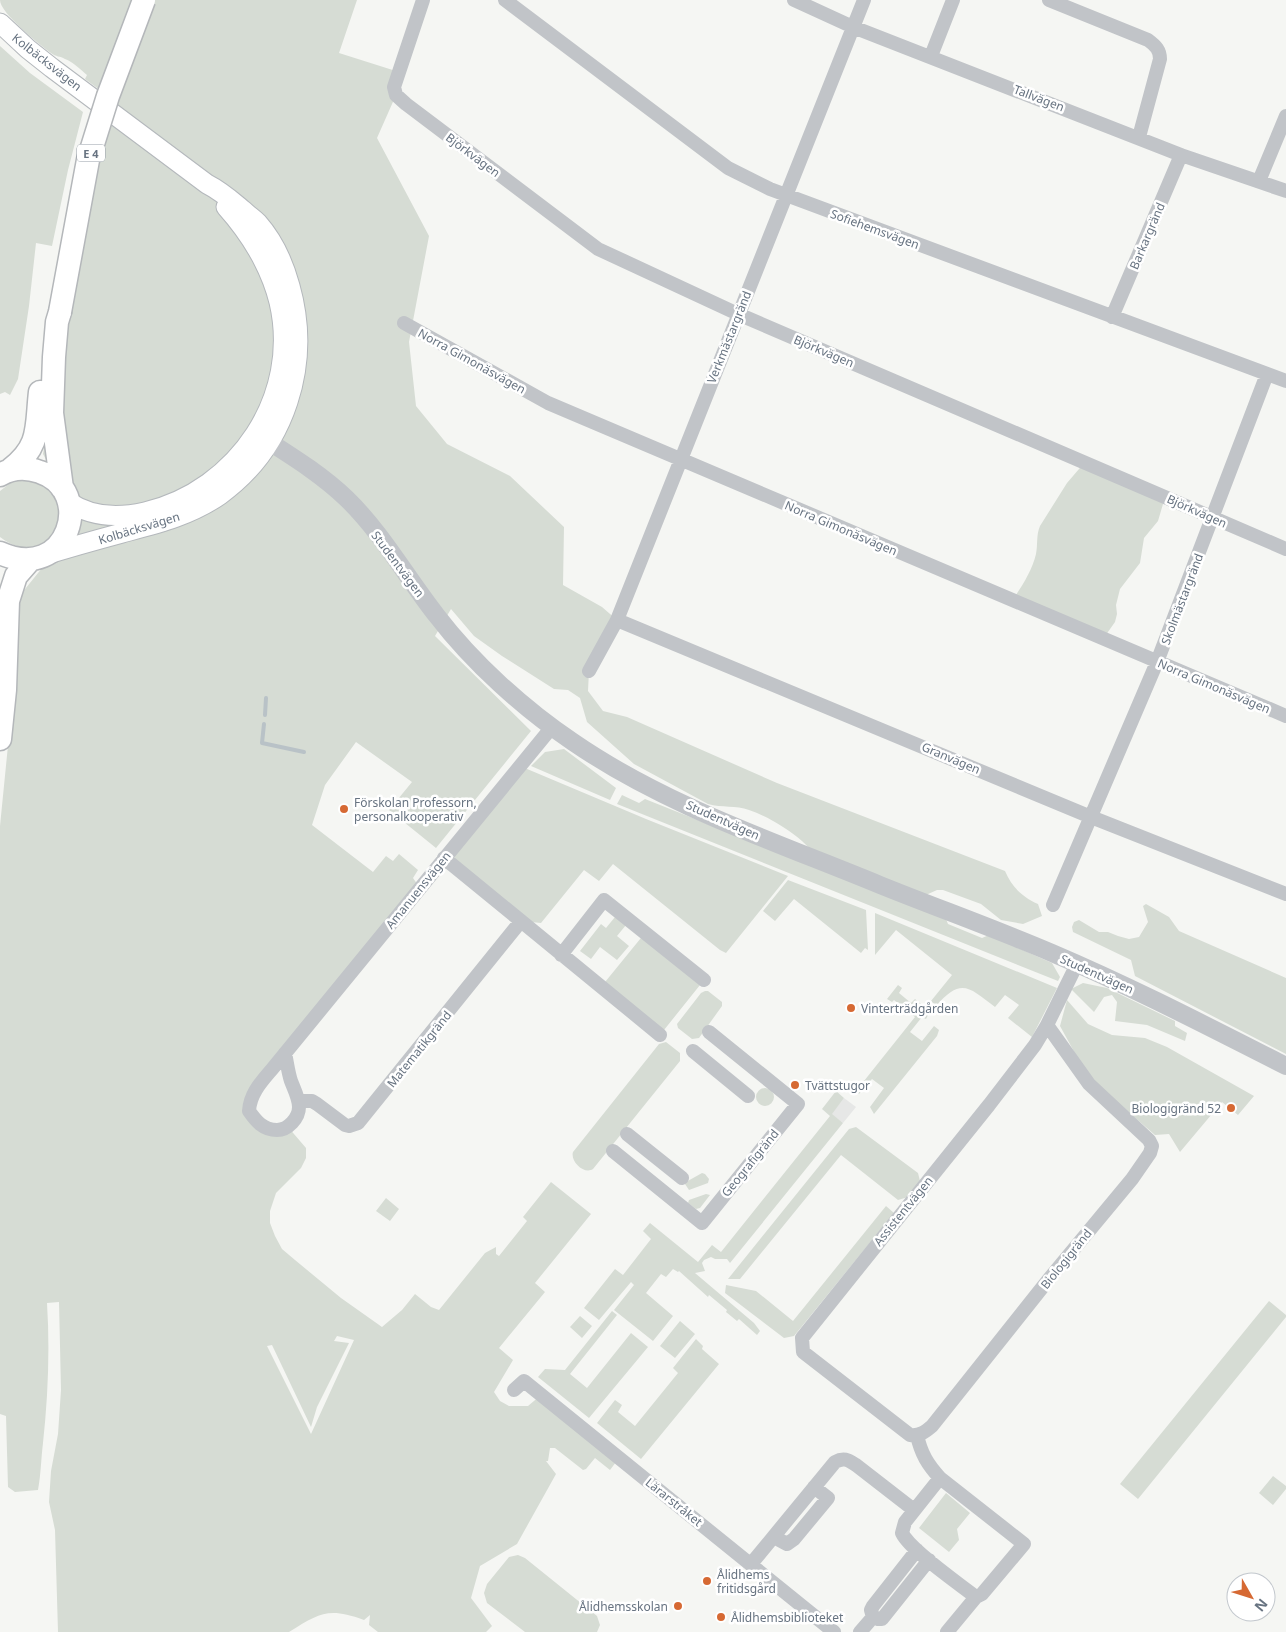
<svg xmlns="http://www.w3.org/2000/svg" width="1286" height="1632" viewBox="0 0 1286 1632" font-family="'Noto Sans',sans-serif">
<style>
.built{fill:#e6e7e6}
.green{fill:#d6dcd4;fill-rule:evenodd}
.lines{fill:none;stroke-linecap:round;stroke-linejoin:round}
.stream{stroke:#b9c2c7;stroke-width:4}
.secondary-casing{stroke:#b4b8bc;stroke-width:21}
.trunk-casing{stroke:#b4b7ba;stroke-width:25}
.minor{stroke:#c1c4c8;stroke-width:14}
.tertiary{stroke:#c1c4c8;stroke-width:18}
.secondary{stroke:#fff;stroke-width:19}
.trunk{stroke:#fff;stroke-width:22}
.trunk-bridge-casing{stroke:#b4b7ba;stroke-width:25;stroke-linecap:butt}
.trunk-bridge{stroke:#fff;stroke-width:22}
.poi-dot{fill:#d66933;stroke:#fff;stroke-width:2}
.labels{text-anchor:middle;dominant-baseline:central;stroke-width:5;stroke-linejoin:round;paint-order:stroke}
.shield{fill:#fff;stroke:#959da7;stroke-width:1}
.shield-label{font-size:11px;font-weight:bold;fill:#677381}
.street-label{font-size:12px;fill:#677381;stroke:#fff}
.poi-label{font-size:12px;fill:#677381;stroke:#fff;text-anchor:start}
</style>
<rect width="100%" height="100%" fill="#f5f6f3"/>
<!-- built -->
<path class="built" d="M844,1098L856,1107L843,1123L831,1114Z"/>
<!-- green -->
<path class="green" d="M0,0H357L339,53L399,72L396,95L377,138L429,236L409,342L416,406L447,444L510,476L564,527L563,585L602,607L617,620L589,671L588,691L603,711L627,717L777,783L1005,871C1012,887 1021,896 1038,904L1042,916L1023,924L1001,920L981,904L943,890H937L917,899C887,887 852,876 824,862C815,857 809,847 802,841C787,828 767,816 749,810C736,805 722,808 708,804L634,764L587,722L580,698L568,690L554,689L502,656L474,636L451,609L435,636L531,731L436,848L389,810L412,782L356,742L325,785L312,825L373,872L386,856L393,861L399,854L418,870L413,878L420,888L254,1092L253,1118L288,1127L306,1148V1158L301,1168L276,1193L270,1211V1223L275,1236L282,1249L295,1260L341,1298L382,1327L402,1310L415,1294L431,1307L439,1310L485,1253L496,1247V1254L499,1256L527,1221L523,1217L551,1182L591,1214L535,1283L545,1292L499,1348L513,1360L494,1392L500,1401L509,1406H528L541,1395L619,1458L610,1470L595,1458L586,1469L583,1470L555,1448H550L548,1461H546L556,1474L517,1544L480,1566L471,1598L492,1626L486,1632H378L369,1625L370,1615L364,1620C328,1607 320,1613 289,1632H58L55,1530L49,1502L51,1471L58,1434L61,1390L59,1302L47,1303C50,1350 48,1397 43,1443C41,1459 41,1474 38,1490L15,1492L8,1487L6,1416L0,1414V826L15,675L17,599L55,552L69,502L43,454L66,312L95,163L115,101L85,79L87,75C81,70 73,62 65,59C60,56 56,57 51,53C40,45 0,13 0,0ZM337,1336L354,1340L311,1434L267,1346L272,1345L311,1427L317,1407L349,1343L334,1341Z
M0,46L30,73L83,112L68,170L52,246L36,243L29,306L18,379L10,395L5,392L0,394Z
M1085,462L1161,494L1163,504L1158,521L1144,538L1140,563L1120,589L1116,605L1117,614L1115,622L1103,639L1012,601C1022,586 1032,571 1036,554C1038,544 1036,535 1040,526L1067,483Z
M24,479C31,481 42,482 47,486C81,518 42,570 0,537V491L13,481Z
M564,749L616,788L610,800L531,766L545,752Z
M520,766L646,819L788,876L726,953L720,950L613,864L599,881L584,870L541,923L521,921L444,858Z
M622,795L639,803L645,799L946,919L948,924L982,938L989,935L1052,963L1060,977L1058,981L617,804Z
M788,880L866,910L868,950L865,948L861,953L794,899L775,921L763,911Z
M1146,904L1169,917L1179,931L1286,978V1054L1135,976L1131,960L1073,932L1072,927L1074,922L1079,920L1099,932H1108L1118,936L1129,939L1139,937L1148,922L1143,906Z
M875,913L1057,988L1032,1037L1008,1018L1019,1005L1005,995L995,1007C969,987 961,977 936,1006L931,1001L952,975L896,930L875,955Z
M615,917L626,925L617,936L629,946L617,960L600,947L591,959L580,951L601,924L606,928Z
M645,933L704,980L660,1035L601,987Z
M1083,983L1107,988L1175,1021V1026L1187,1033L1185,1041L1147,1025L1115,1021L1117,1002L1112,995L1104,997L1094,1012L1071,989Z
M898,985L902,988L899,993L911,1003L915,999L926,1008L929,1013L926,1019L922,1017L910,1032L922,1041L934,1026L939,1030L937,1036L874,1114L870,1107L884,1088L872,1079L859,1094L856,1091L915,1017L894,1000L892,1002L887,999Z
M705,991H708L722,1002V1006L699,1038L692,1039L678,1028L677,1024L701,993Z
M1067,1000L1088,1024L1112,1035L1145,1038L1167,1047L1254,1096L1238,1115L1222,1102L1180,1152L1169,1134L1155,1135L1088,1077L1060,1026Z
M666,1042L680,1053V1061L593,1169C584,1175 570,1161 573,1152L659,1044Z
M756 1097a9 9 0 1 1 18 0a9 9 0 1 1-18 0Z
M836,1091L844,1098L832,1114L843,1123L730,1263L727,1259H715L711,1257L704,1260L702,1263L705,1271L695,1273L754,1323L760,1331L757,1335L739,1319L737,1321L726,1312L727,1310L709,1295L708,1297L679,1271L678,1272L673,1269L666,1277L661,1274L646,1293L673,1316L653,1341L614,1310L634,1285L631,1282L599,1320L584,1308L615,1269L623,1275L651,1239L643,1231L650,1223L698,1262L712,1245L721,1252L830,1116L822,1109Z
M856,1127L918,1173L920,1181L908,1197L898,1200L841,1155L740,1279H728L849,1129Z
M702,1173L705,1174L709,1179L708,1183L689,1190L685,1184L686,1182Z
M706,1194L710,1195L700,1208L696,1209L688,1203L689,1200Z
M386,1198L399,1209L390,1221L376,1211Z
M886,1206L894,1213L794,1336L784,1338L725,1293L726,1285L756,1291L793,1321Z
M1269,1301L1286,1315V1317L1138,1499L1120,1484Z
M612,1311L617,1315L570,1374L587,1388L631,1333L648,1347L589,1418L538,1377L545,1369L565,1370Z
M580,1316L592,1326L582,1338L570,1327Z
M680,1321L695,1334L675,1358L660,1346Z
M696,1339L703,1346L702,1349L719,1364L641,1459L597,1423L615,1400L622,1405L618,1412L635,1426L678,1373L673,1368Z
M1273,1476L1286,1486V1489L1273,1505L1259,1493Z
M946,1493L970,1513L957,1529L959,1540L949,1552L919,1528Z
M518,1555L525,1558L597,1616L600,1625L597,1632H525L487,1603L484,1593L487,1584L509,1557Z"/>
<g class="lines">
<!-- stream -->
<path class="stream" d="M265,715L266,698
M264,724L262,743L304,752"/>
<!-- secondary casing -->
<g class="secondary-casing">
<path id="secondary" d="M0,23L28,49L52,68L207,184C221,191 231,200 243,210C248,215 253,218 258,223C273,240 284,264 290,286C312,364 286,447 220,495C190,516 156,524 122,533C96,540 71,547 45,555
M69,502C91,517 119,518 145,512C238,490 301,396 279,302C270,266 250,234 226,207"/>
</g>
<!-- trunk casing -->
<g class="trunk-casing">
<path id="trunk" d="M60,312L57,322L54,357L52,413L62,488
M11,469C41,446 36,427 40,392
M0,475C13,467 26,467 40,472C96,490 69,584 0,553
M0,739L5,690L8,601L16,576L30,560"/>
</g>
<!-- minor -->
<path class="minor" d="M423,0L394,87L396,95L406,104L598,249L738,314L1286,549
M505,0L728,168L770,189L1286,381
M794,0L853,27L1181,155L1286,191
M1049,0L1148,40C1156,46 1160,50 1160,59L1139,137
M931,56L953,0
M1259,181L1286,116
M1112,317L1181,155
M404,323L548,403L1286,716
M617,620L1091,817L1286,894
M589,671L617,620L864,0
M1053,905L1157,662L1267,374
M521,921L660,1035
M561,955L604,900L704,980
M1047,1025L1089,1084L1149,1140L1152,1146L1150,1153L1132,1179L1049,1279L932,1426C925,1432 920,1436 910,1435L803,1352L802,1338L989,1105L1035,1045L1047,1025L1077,964
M693,1051L748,1096
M285,1053C287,1062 288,1072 291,1081C294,1089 299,1098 299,1107C299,1118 288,1130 277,1130C263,1130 256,1121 249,1111C250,1093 262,1081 273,1068L552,727
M299,1101H312L317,1104L345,1125L349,1126L358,1123L521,921L444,858
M627,1134L682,1178
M613,1151L702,1223L798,1104L709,1032
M514,1390L524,1381L834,1632
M917,1435C921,1454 928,1465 940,1478L1024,1544L982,1594L976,1597L947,1632
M940,1478L905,1522L902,1533C910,1550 958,1583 976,1597
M774,1537L787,1544L794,1539L828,1498L814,1487
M751,1564L835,1462C844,1457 848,1460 856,1465L914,1510
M873,1617L878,1619H882L929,1560
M860,1632L873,1617L871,1610L873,1606L917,1550"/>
<!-- tertiary -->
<path class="tertiary" d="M257,434C288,454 320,473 347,499C382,533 407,578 437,616C473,663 524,709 573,742C666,806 776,842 880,885C937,908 996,929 1052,953C1132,987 1209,1027 1286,1066"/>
<!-- secondary -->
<use href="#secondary" class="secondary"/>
<!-- trunk -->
<use href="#trunk" class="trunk"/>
<!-- trunk-bridge casing -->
<g class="trunk-bridge-casing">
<path id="trunk-bridge" d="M60,312L88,160L108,96L144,0"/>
</g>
<!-- trunk-bridge -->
<use href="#trunk-bridge" class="trunk-bridge"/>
</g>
<!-- markers -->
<g class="poi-dot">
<circle cx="344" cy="809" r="5"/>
<circle cx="851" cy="1008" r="5"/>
<circle cx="795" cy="1085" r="5"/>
<circle cx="1231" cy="1108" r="5"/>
<circle cx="707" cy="1581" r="5"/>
<circle cx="678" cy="1606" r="5"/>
<circle cx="721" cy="1617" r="5"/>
</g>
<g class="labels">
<!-- shield labels -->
<rect class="shield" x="77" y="144.5" width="28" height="17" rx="4"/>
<g class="shield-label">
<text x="91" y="153">E 4</text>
</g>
<!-- street labels -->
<g class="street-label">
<text transform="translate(47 62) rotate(38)">Kolbäcksvägen</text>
<text transform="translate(1039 98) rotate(21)">Tallvägen</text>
<text transform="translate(473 155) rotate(37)">Björkvägen</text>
<text transform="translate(875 229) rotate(20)">Sofiehemsvägen</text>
<text transform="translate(1147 236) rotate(-67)">Barkargränd</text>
<text transform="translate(729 337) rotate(-68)">Verkmästargränd</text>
<text transform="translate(824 351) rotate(23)">Björkvägen</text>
<text transform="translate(472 361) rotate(29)">Norra Gimonäsvägen</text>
<text transform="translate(1197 511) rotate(24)">Björkvägen</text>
<text transform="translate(139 528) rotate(-17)">Kolbäcksvägen</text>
<text transform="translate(841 528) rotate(23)">Norra Gimonäsvägen</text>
<text transform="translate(398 564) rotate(53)">Studentvägen</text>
<text transform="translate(1182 599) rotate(-69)">Skolmästargränd</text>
<text transform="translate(1214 686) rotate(23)">Norra Gimonäsvägen</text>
<text transform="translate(951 758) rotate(23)">Granvägen</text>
<text transform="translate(723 820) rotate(24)">Studentvägen</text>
<text transform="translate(418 890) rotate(-51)">Amanuensvägen</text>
<text transform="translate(1097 974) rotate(24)">Studentvägen</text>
<text transform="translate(419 1049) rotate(-51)">Matematikgränd</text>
<text transform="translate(750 1163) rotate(-51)">Geografigränd</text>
<text transform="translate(903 1211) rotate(-51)">Assistentvägen</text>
<text transform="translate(1066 1259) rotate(-51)">Biologigränd</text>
<text transform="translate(674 1502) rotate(39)">Lärarstråket</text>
</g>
<!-- poi labels -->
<g class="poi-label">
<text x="354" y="802">Förskolan Professorn,<tspan x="354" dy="14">personalkooperativ</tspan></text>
<text x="861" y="1008">Vinterträdgården</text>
<text x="805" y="1085">Tvättstugor</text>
<text x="1221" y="1108" text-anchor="end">Biologigränd 52</text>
<text x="717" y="1574">Ålidhems<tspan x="717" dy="14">fritidsgård</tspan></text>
<text x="668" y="1606" text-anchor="end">Ålidhemsskolan</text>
<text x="731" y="1617">Ålidhemsbiblioteket</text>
</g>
</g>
<!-- north arrow -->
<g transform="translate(1251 1597) rotate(129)"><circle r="24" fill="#ffffff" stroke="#c2c7cd"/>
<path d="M0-4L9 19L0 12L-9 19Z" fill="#d66933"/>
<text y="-8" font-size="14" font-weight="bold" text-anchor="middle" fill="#677381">N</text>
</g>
</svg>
